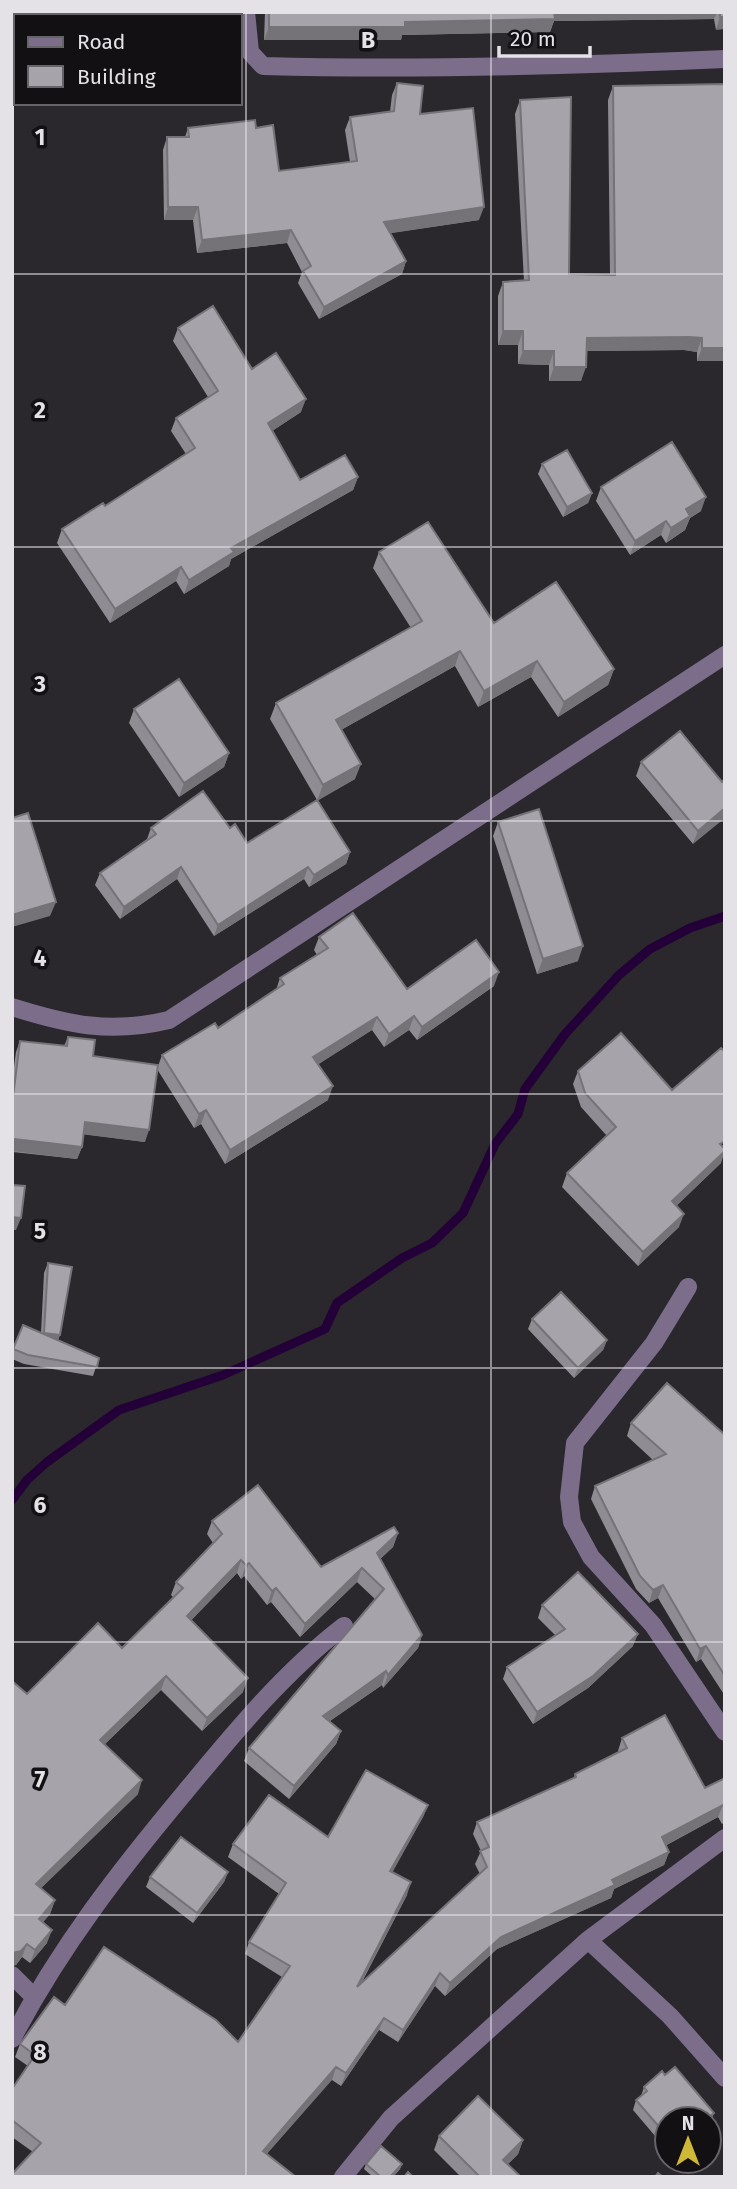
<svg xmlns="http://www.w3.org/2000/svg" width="737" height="2189" viewBox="0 0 737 2189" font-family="'Fira Sans',sans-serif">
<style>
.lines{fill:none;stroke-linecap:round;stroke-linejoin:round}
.stream{stroke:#230037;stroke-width:9}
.minor{stroke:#7c6e8a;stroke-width:18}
.wall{fill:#908c93}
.shaded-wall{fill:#757278}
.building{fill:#a7a3ab;stroke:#757278;stroke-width:2}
.grid{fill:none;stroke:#e4e2e7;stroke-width:2;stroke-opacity:0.55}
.grid-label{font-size:23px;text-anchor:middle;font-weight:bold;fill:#e4e2e7;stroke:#121013;stroke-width:7;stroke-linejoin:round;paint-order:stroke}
</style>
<rect width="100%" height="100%" fill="#2a272d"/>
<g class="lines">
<!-- stream -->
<path class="stream" d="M12,1500L27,1480L47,1462L119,1410L223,1375L325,1329L337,1303L402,1258L432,1243L463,1213L495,1144L518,1114L525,1089L565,1034L619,975L650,949L690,928L725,916"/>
<!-- minor -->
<path class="minor" d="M246,12L250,52L263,66C417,70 571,66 725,59
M12,1007C69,1025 111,1034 169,1020L725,655
M688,1287L654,1343L575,1443L569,1497L572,1522L591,1557L653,1625L725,1732
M588,1940L670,2016L725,2078
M12,1975L34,1997
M12,2039C60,1947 120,1870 186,1791C234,1733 284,1672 344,1626
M343,2177L391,2118L588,1940L725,1838"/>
</g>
<!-- wall -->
<path class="wall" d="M265,12H725L716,30L714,19L554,21L550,32L402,35L401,40H264Z
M397,83L420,114L479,220L390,233L406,261L402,274L319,319L298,283L302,272L287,243L197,253L193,220H164L163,150L167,137H185L188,128H256L279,171L350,162L345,130L350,117L390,112L392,95Z
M613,86L725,361H697V352L684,350L587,351L581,381H549V365L518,364V345H498V296L503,282L524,281L515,114L520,100L569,274L610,275L608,100Z
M178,328L252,369L301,412L272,431L300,480L358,477L353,490L231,559L229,566L184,594L176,581L110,623L57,543L62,529L105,506L186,454L171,431L176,418L208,397L173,341Z
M542,464L592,493L588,503L563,517L538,474Z
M601,487L701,511L690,518L685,530L666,543L661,535L630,555L596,501Z
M379,552L494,623L614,669L608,685L558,717L531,677L478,707L455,666L341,730L355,779L318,800L350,852L346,864L309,887L304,879L214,936L177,879L120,919L95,885L100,873L147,839L151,828H230L247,843L317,800L270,719L276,703L411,628L373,568Z
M134,709L229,753L224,767L179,797L129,723Z
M641,762L722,782L693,844L636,776Z
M498,822L578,961L537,974L493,836Z
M319,937L407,989L494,986L417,1040L409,1030L384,1047L372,1030L318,1064L328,1100L225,1164L201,1124L194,1128L157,1069L162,1055L218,1028L276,990L280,978L317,955L314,950Z
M68,1037L93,1056L145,1142L83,1134L82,1147L77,1159L13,1152L12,1161V1081L16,1052L20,1041L64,1046Z
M578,1071L721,1163L676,1206L679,1227L638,1266L562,1187L567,1173L607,1136L581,1107L573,1084Z
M48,1263L60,1335L58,1340L99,1358L93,1376L24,1364L12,1359L13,1349L41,1333L44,1273Z
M532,1319L607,1340L603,1350L574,1378L528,1329Z
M631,1423L725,1435V1696L701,1659L696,1662L658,1598L649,1603L636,1589L591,1499L595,1486L653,1460L627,1436Z
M212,1521L321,1567L398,1533L393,1547L380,1559L422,1635L418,1648L383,1688L382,1685L330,1721L341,1731L336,1744L289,1799L244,1761L249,1748L375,1599L357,1582L300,1637L271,1602L267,1605L244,1576L241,1579L237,1573L191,1620L243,1692L202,1731L161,1690L105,1744L138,1794L41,1888L55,1900L50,1914L43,1922L47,1943L30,1963L22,1957L16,1965L12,1966V1681L27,1694L122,1648L173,1597L171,1595L176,1582L213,1543L207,1534Z
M542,1605L633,1646L588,1688L533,1724L503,1679L507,1667L555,1635L538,1618Z
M622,1738L705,1788L725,1778V1822L722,1824L718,1817L665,1846L669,1852L664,1865L614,1889L611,1898L497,1949L445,1996L435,1986L398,2042L379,2030L341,2086L332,2080L33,2152L12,2137V2089L28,2066L15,2057L20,2044L65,2005L238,2042L282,1977L245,1954L249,1942L279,1894L228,1857L233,1844L328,1837L428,1805L423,1817L392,1872L407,1895L361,1984L480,1874L475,1864L481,1851L473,1834L477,1822L574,1778L575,1774L618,1752V1751Z
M228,1872L224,1882L193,1923L146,1887L150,1877Z
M644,2087L714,2113L710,2123L709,2124V2119H667V2150L633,2110L636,2100L641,2096Z
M439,2136L523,2140L518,2154L508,2164L521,2177H461L434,2150Z
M366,2164H402L400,2169L393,2177H373L364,2169Z"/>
<!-- shaded-wall -->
<path class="shaded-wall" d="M553,12H717L714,19L554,21L550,32L402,35L401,40H264L269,27L405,22Z
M720,17H725V29L716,30Z
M168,207H198L193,220H164Z
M484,207L479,220L379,235L384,222Z
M291,230L287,243L197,253L202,240Z
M406,261L402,274L319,319L324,307Z
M503,331H523L518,345H498Z
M689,337L702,338L697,352L684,350L582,351L587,338Z
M702,348H725V361H697Z
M523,351H554L549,365L518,364Z
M554,367H586L581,381H549Z
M306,399L301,412L263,437L268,423Z
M358,477L353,490L231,559L229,566L184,594L189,580L231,548Z
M592,493L588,503L563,517L567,507Z
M706,497L701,511L690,518L685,530L666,543L671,528L686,509Z
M666,521L661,535L630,555L635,541Z
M181,567L176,581L110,623L115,609Z
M460,651L455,666L330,736L336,720Z
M537,661L531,677L478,707L484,691Z
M614,669L608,685L558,717L564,702Z
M229,753L224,767L179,797L184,783Z
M361,764L355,779L317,801L323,785Z
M725,808V818L693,844L698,831Z
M350,852L346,864L309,887L314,875Z
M181,867L177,879L120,919L124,907Z
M308,867L304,879L214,936L218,925Z
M56,902L50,916L12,927V915Z
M583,946L578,961L537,974L543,959Z
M499,972L494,986L417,1040L422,1027Z
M414,1016L409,1030L384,1047L389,1034Z
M377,1017L372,1030L308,1071L313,1057Z
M333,1086L328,1100L225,1164L230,1150Z
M206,1110L201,1124L194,1128L199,1114Z
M85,1122L149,1130L145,1142L80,1134Z
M15,1139L82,1147L77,1159L12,1151Z
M725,1151L721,1163L667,1215L672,1201Z
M684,1214L679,1227L638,1266L643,1252Z
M12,1217L21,1218L16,1230H12Z
M44,1333L60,1335L56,1345L40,1343Z
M607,1340L603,1350L574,1378L578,1368Z
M398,1533L393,1547L372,1567L377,1553Z
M241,1560L237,1573L182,1630L187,1616Z
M249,1563L244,1576L241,1579L246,1565Z
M362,1568L357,1582L300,1637L305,1624Z
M663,1585L658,1598L649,1603L653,1590Z
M276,1588L271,1602L267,1605L272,1591Z
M638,1634L633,1646L588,1688L533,1724L537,1712Z
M422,1635L418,1648L383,1688L388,1675Z
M706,1646L701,1659L696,1662L700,1649Z
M386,1671L382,1685L318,1729L323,1716Z
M166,1676L161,1690L95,1753L100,1740Z
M248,1678L243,1692L202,1731L207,1718Z
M341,1731L336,1744L289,1799L294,1786Z
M142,1780L138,1794L31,1898L36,1884Z
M428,1805L423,1817L386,1884L390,1871Z
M723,1805L718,1817L657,1850L662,1837Z
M669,1852L664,1865L614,1889L611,1898L497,1949L445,1996L450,1983L501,1937L612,1880Z
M228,1872L224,1882L193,1923L197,1913Z
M411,1882L407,1895L352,2000L357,1987Z
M55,1900L50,1914L34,1933L39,1919Z
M52,1930L47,1943L30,1963L35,1950Z
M27,1944L22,1957L16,1965L12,1966V1953Z
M440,1973L435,1986L398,2042L403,2030Z
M384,2018L379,2030L341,2086L346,2073Z
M336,2067L332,2080L259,2163L263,2151Z
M714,2113L710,2123L709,2124V2119H706Z
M523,2140L518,2154L498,2174L503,2160Z
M402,2164L400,2169L393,2177H390Z"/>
<!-- building -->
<path class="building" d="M22,12H74V16H22Z
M269,12H554L555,19L405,22V27H269Z
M720,12H725V17H720Z
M397,83L423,86L420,114L473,108L484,207L384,222L406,261L324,307L303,271L311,266L291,230L202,240L198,207H168L167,137H189L188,128L255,120L256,128L273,125L279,171L357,161L350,117L394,111Z
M725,84V348H702V338L689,337L587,338L586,367H554V351H523V331H503V282L529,280L520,100L571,97L569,274L615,275L613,86Z
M213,306L252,369L276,353L306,399L268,423L300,480L345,455L358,477L231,548L234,552L189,580L181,567L115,609L62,529L103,503L105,506L195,448L176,418L218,391L178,328Z
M672,442L706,497L686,509L690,516L671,528L666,521L635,541L601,487Z
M567,450L592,493L567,507L542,464Z
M428,522L494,623L556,582L614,669L564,702L537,661L484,691L460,651L336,720L361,764L323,785L276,703L422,621L379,552Z
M179,679L229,753L184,783L134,709Z
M680,731L722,782L725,779V808L698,831L641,762Z
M203,791L230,828L235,824L247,843L317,800L350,852L314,875L308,867L218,925L181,867L124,907L100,873L156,834L151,828Z
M539,809L583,946L543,959L498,822Z
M28,813L56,902L12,915V818Z
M353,913L407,989L476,940L499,972L422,1027L414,1016L389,1034L377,1017L313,1057L333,1086L230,1150L206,1110L199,1114L162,1055L215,1023L218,1028L284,984L280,978L328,948L319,937Z
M621,1033L672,1090L721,1048L725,1052V1141L720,1144L725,1149V1151L672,1201L684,1214L643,1252L567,1173L616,1127L585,1093L578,1071Z
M68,1037L95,1040L93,1056L158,1065L149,1130L85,1122L82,1147L15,1139L12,1161V1105L20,1041L67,1046Z
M12,1185L25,1186L21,1218L12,1217Z
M48,1263L72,1267L60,1335L44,1333Z
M561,1292L607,1340L578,1368L532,1319Z
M23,1325L99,1358L97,1367L28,1355L13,1349Z
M667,1383L725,1435V1676L706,1646L700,1649L663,1585L653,1590L640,1576L595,1486L666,1454L631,1423Z
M258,1485L321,1567L394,1527L398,1533L377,1553L422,1635L388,1675L386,1671L323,1716L341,1731L294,1786L249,1748L384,1589L362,1568L305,1624L276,1588L272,1591L249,1563L246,1565L241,1560L187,1616L248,1678L207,1718L166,1676L100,1740L142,1780L36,1884L55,1900L39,1919L52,1930L35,1950L27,1944L21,1951L12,1953V1681L27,1694L98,1623L122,1648L183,1588L176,1582L222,1534L212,1521Z
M578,1572L638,1634L593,1676L537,1712L507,1667L565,1629L542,1605Z
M665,1715L705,1788L725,1778V1808L723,1805L662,1837L669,1852L612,1880L615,1885L501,1937L450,1983L440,1973L403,2030L384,2018L346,2073L336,2067L263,2151L296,2177H12V2174L41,2143L12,2120V2089L35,2055L20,2044L54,1997L65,2005L104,1947L216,2020L238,2042L290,1966L249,1942L286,1883L233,1844L269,1795L328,1837L366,1770L428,1805L390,1871L411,1882L357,1987L487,1867L480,1851L489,1847L477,1822L576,1777L575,1774L627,1748L622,1738Z
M181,1837L228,1872L197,1913L150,1877Z
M675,2067L714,2113L706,2119H667V2136L636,2100L647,2091L644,2087L662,2071L665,2075Z
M478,2096L523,2140L503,2160L521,2177H480L439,2136Z
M381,2146L402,2164L390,2177H381L366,2164Z
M408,2172L413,2177H404Z
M658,2173L663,2177H655Z"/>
<!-- grid -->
<path class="grid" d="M246,12V2177M491,12V2177M12,274H725M12,547H725M12,821H725M12,1094H725M12,1368H725M12,1642H725M12,1915H725"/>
<g class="grid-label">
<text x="368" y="48">B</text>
<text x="40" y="145">1</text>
<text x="40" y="418">2</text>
<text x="40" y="692">3</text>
<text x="40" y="966">4</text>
<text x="40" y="1239">5</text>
<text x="40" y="1513">6</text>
<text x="40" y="1787">7</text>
<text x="40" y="2060">8</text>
</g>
<!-- border -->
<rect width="737" height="2189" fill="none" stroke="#e4e2e7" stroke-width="28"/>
<!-- legend -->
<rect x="14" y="14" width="228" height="91" fill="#121013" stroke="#666468" stroke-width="2"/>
<rect x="28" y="37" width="35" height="10" fill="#7c6e8a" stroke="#666468" stroke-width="2"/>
<text x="77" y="49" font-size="21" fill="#e4e2e7">Road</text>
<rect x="28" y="66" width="35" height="21" fill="#a7a3ab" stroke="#666468" stroke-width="2"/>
<text x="77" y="84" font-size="21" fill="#e4e2e7">Building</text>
<!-- north arrow -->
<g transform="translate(688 2140)"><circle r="33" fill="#121013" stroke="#666468" stroke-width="2"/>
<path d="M0-5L12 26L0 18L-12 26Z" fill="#cfb837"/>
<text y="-10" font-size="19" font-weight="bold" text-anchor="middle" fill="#e4e2e7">N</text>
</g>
<!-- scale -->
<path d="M499 46v10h91v-10" fill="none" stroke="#e4e2e7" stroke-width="3.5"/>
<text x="510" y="46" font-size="21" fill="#e4e2e7" stroke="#121013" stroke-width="5" paint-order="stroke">20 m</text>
</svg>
